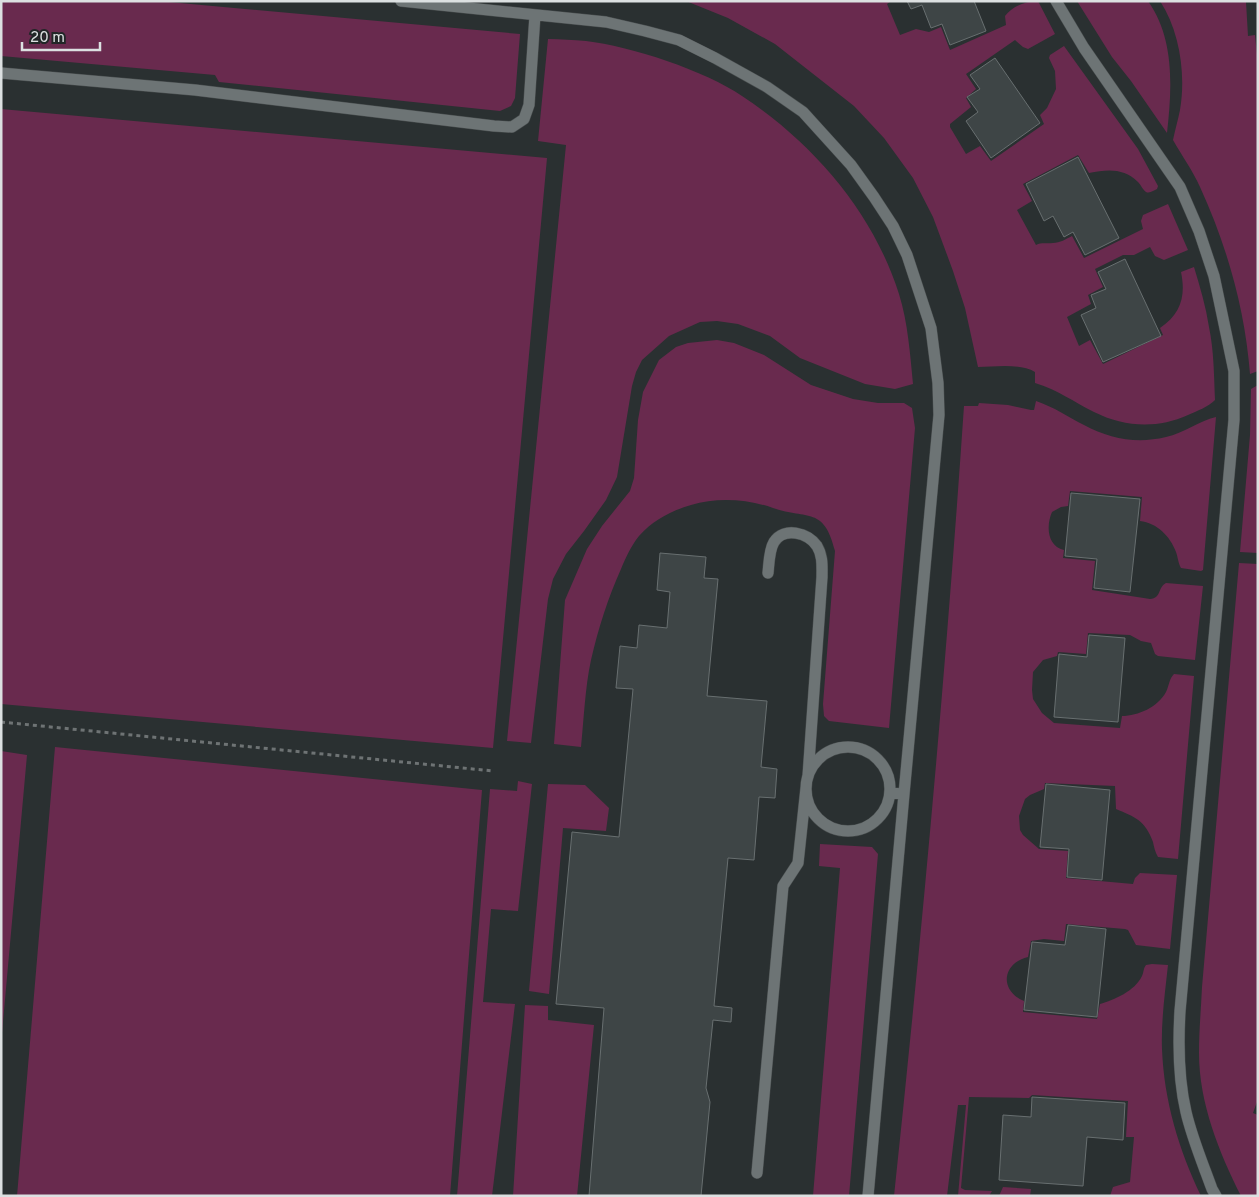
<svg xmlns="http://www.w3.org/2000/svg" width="1259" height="1197" viewBox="0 0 1259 1197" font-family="Overpass,sans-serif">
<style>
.green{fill:#692a4e}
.building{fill:#3e4546;stroke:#686f70}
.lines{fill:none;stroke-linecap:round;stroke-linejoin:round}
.service-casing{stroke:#474c4d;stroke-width:12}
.path{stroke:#6e7374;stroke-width:3;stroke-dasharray:4 4;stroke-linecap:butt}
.service{stroke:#6d7475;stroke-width:11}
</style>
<rect width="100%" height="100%" fill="#2a3031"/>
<!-- green -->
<path class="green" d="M1,1H158L520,34L515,98L511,106L500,111L219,82L215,75L1,56Z
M686,1H891L887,4L900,35L916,29L929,32L941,27L950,50L1006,25L1005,16C1013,6 1025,1 1038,1L1055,34L1028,49L1023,47L1015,40L966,74L976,89L966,98L971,107L950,124V127L966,154L980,146L991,161L1044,124L1040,115L1047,108L1056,89L1055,71L1049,58L1050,55L1064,46L1138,149L1158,186L1157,189C1154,190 1150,194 1146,192C1143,190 1141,185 1138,182C1124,168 1108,169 1089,173L1078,155L1023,184L1032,201L1017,210L1036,245C1042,242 1046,244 1053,243C1060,243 1066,239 1072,236L1084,258L1143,229L1141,221L1143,215L1168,204L1188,250L1164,260L1155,256L1150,247L1134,255H1123L1095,269L1103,287L1088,295L1091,304L1067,317L1079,346L1090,340L1103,364L1163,335L1160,328C1181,314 1186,296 1181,272L1194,267C1200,287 1206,307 1209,327C1214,351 1214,376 1215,400C1208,407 1197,411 1188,415C1157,429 1124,427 1094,412C1072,401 1060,391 1035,383V372C1020,363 994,367 978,367L965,308L953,271L933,217L913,178L884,138L854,106L775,44L728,18Z
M1077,1H1148C1175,39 1172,89 1167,133L1131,81L1112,57Z
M1160,1H1252L1246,2L1248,36L1255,35L1258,64V371L1250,374C1245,309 1227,246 1200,187C1193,171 1182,156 1173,140C1175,130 1178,120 1180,110C1186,74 1180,32 1160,1Z
M548,39C561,39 573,40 586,41C630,46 706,71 742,96C813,143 873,212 899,294C908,323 910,354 913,384L895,389L865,384L800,358L770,336L738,324L717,321L700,322L669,336L642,360L636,372L632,386L617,477L606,500L584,531L566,554L553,579L548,599L531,743L507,741L566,145L538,141Z
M1,109L547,158L493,748L1,704Z
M717,340L734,343L764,355L811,385L853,399L878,403H904L912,408L915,428L889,728L829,721L824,716L823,704L835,551C824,506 808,520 773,508C748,499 717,497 691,505C671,511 653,520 639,536C631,546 626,557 621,569C608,598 598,629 591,660C585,688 584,718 581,747L554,744L565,600L587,549L602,526L630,491L634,478L638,420L643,392L659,360L676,347L688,343Z
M1258,385V553L1240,552L1250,435L1251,389Z
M1036,401C1054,407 1068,417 1084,425C1110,439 1137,444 1166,437C1184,433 1199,421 1216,417L1203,570L1201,571L1181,568C1178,563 1178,557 1176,552C1170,536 1157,523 1140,521L1142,497L1070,491L1068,506L1061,507L1052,512C1046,526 1047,546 1064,550L1063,558L1095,561L1092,590L1150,599C1162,598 1157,588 1166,583L1203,586L1195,660L1158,656L1155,654L1151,643L1141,641L1130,635L1088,633L1086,654L1058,652L1057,656L1043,660L1033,672L1032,690L1033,699L1042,713L1054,723L1120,728L1122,716C1138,716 1158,707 1166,692C1169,686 1169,679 1174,674L1194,676L1178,859L1158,857C1155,852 1154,847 1153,842C1145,820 1135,817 1116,809L1115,786L1045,783L1044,789L1030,795L1025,799L1019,816L1020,830L1023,835L1039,849L1068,851L1066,878L1133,884L1135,878L1140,873L1177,875L1170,949L1136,945L1128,930L1125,929L1066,924L1064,941L1044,939L1031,941L1028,957C1002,963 999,991 1024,1001L1023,1012L1097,1019L1100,1004C1114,1000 1135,991 1142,976C1144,972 1143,969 1146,965L1152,964L1168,965C1165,993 1161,1021 1162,1049C1164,1101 1179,1150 1201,1196H1110L1113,1187L1130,1182L1134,1137H1126L1128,1101L1032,1095L1029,1098L969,1097L961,1188L965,1190L992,1191L989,1196H958L966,1105H958L947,1196H894C922,933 946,670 964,406H978L979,403L1008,405L1031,410H1034Z
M1239,563L1258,564V1099L1253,1113L1258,1115V1196H1241C1219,1152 1199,1103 1199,1053C1199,1031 1201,1009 1202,987Z
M55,747L482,790L450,1196H17Z
M1,751L27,755L1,1044Z
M518,781L532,784L518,911L491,909L483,1002L515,1004L492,1196H457L490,789L517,791Z
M548,784L585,785L609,808L606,831L563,828L549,994L529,991Z
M820,844L872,847L878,854L849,1196H813L840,868L819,866Z
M525,1005L548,1006V1020L594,1025L577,1196H513Z
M1003,1187L1031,1189L1030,1196H999Z"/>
<!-- building -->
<path class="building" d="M907,1H974L986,31L950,45L942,24L931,28L922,5L911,9Z
M995,58L1040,123L991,158L966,121L978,112L967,97L980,89L970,75Z
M1078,157L1119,238L1085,255L1073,232L1064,237L1053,216L1044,221L1026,184Z
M1125,259L1161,336L1103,362L1081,315L1096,308L1091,295L1106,289L1098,272Z
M1071,493L1140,499L1130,592L1094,588L1097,559L1065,556Z
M660,553L706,557L704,578L718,579L707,696L767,701L761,767L777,769L775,798L759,797L754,860L728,858L714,1006L732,1008L731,1022L713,1020L706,1088L710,1102L701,1196H589L604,1008L556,1004L572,832L619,837L633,689L616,688L620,646L637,648L639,625L667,628L670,592L657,590Z
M1089,635L1125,638L1118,722L1054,717L1059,654L1087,657Z
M1046,784L1110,790L1102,880L1067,877L1069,849L1040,847Z
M1068,925L1106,929L1097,1017L1024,1010L1032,942L1065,945Z
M1032,1097L1125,1103L1123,1140L1087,1137L1083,1186L999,1180L1003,1115L1031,1117Z"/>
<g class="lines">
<!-- service casing -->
<g class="service-casing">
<path id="service" d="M401,1L606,22L645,31L679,40L715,58L767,87L803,112L851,165L874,197L893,226L907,255L931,328L938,383L939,415L904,794
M1056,1L1084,48L1180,187L1199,231L1214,276L1234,371V420L1180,1011C1178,1045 1178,1078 1186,1112C1192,1138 1203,1164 1212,1189L1216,1196
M1,73L195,90L494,126L512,127L524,119L529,105L535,15
M768,573C769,564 769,550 774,542C784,526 808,533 817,546C823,556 822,566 822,577L808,776
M806 789a42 42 0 1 1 84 0a42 42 0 1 1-84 0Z
M757,1173L783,886L798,863L806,788
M868,1196L904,794L890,793"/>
</g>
<!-- path -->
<path class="path" d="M1,722L493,771"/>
<!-- service -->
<use href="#service" class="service"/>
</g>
<!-- border -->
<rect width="1259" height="1197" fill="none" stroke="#dce0e1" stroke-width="5"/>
<!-- scale -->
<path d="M22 42v8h78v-8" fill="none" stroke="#dce0e1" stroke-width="2.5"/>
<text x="30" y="42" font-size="15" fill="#dce0e1" stroke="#212627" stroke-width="4" paint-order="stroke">20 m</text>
</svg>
